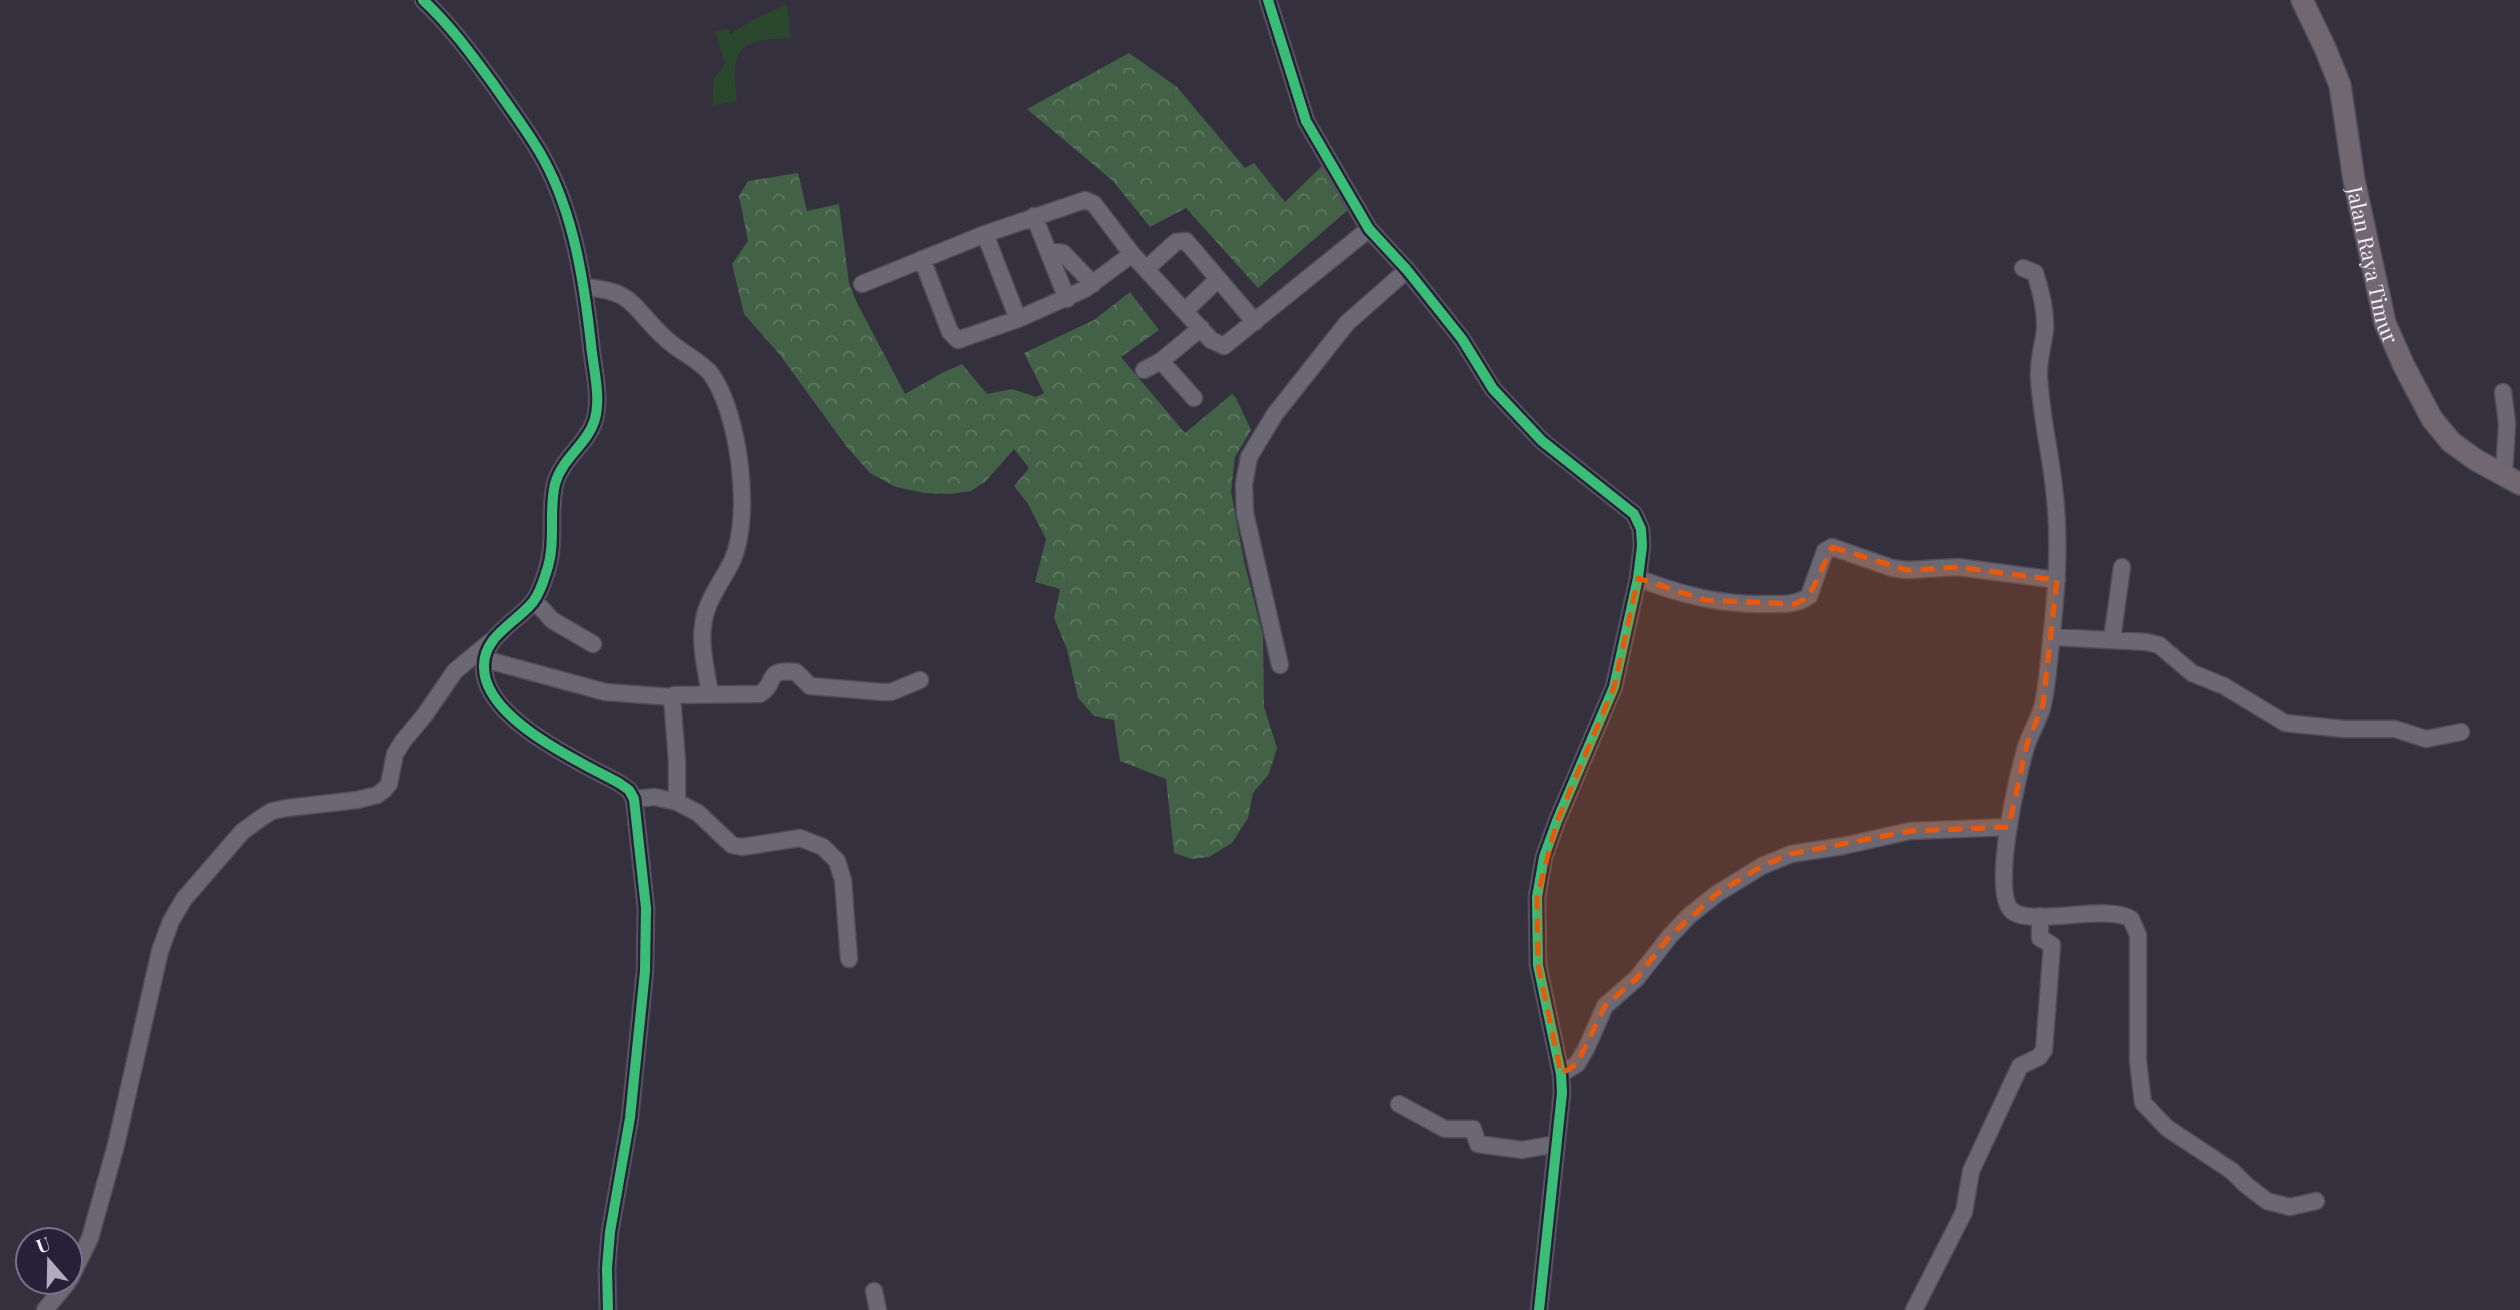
<svg xmlns="http://www.w3.org/2000/svg" width="2520" height="1310" viewBox="0 0 2520 1310" font-family="'Playfair Display',serif">
<style>
.grass{fill:#2a472d}
.forest{fill:url(#forest-crowns)}
.lines{fill:none;stroke-linecap:round;stroke-linejoin:round}
.minor-casing{stroke:#504c58;stroke-width:19}
.major-casing{stroke:#504c58;stroke-width:24}
.minor{stroke:#6b6874;stroke-width:16}
.major{stroke:#706770;stroke-width:21}
.cycleway-casing{stroke:#272038;stroke-width:15}
.cycleway{stroke:#3abd76;stroke-width:10}
.marked{fill:#e8590c;fill-opacity:0.2;stroke:#e8590c;stroke-width:5;stroke-dasharray:14 9;stroke-linejoin:round}
.labels{text-anchor:middle;dominant-baseline:central;stroke-width:7;stroke-linejoin:round;paint-order:stroke}
.street-label{font-size:21px;fill:#f2eeff;stroke:#272038}
</style>
<defs>
<pattern id="forest-crowns" width="20" height="18" patternUnits="userSpaceOnUse" patternTransform="scale(1.75)"><rect width="20" height="18" fill="#426146"/><path d="M2 6a3 3 0 1 1 6 0M12 15a3 3 0 1 1 6 0" fill="none" stroke="#5e7862"/></pattern>
</defs>
<rect width="100%" height="100%" fill="#34303d"/>
<!-- grass -->
<path class="grass" d="M787,4L791,38C736,40 731,48 737,101L712,106L714,79L725,64L715,32L727,28L730,34L751,21Z"/>
<!-- forest -->
<path class="forest" d="M1129,53L1177,87L1245,168L1254,163L1285,202L1323,165L1349,209L1258,288L1186,208L1150,227L1113,181L1027,109Z
M798,173L807,211L839,204L849,283L856,301L905,394L942,373L962,364L987,394L1012,389L1036,397L1044,393L1024,353L1094,320L1130,292L1159,330L1121,357L1185,433L1232,394L1236,398L1251,430L1235,457L1231,492L1244,561L1263,636L1264,707L1277,748L1269,774L1253,793L1248,818L1232,843L1209,857L1192,859L1174,853L1166,779L1120,761L1114,720L1094,716L1078,698L1067,649L1054,618L1060,589L1035,582L1046,539L1028,504L1014,486L1029,468L1014,449L986,481L971,491L951,494L925,493L896,487L870,473L846,446L780,355L744,314L732,264L748,241L739,196L748,181Z"/>
<g class="lines">
<!-- minor casing -->
<g class="minor-casing">
<path id="minor" d="M423,0C450,25 472,55 494,85C511,110 530,134 544,160C574,215 584,282 591,344C593,368 602,399 594,422C587,444 562,458 555,484C548,513 557,542 546,573C543,583 539,594 533,602C516,623 483,636 484,667C484,719 580,762 619,783L629,790L634,799L646,908L645,971L630,1118L610,1232L607,1268L608,1310
M1268,0L1306,121L1369,229L1407,270L1462,339L1493,389L1542,441L1634,514L1641,529L1642,546L1638,578L1614,687L1557,821L1544,857L1537,897L1538,965L1561,1074L1562,1093L1539,1310
M1034,216L1067,299
M985,234L1018,319
M1048,251L1063,253L1093,284
M922,259L950,332L958,340L1018,319L1085,289L1132,254
M2023,268L2035,273C2041,291 2046,311 2045,330C2043,346 2038,361 2039,377C2041,415 2050,451 2054,488C2061,543 2056,597 2050,652C2048,669 2047,687 2043,704C2040,718 2032,730 2027,744C2018,772 1991,889 2011,910C2029,928 2108,903 2131,919L2138,935V1061L2143,1103L2167,1128L2232,1171L2246,1185L2267,1201L2290,1207L2316,1201
M1146,269L1176,242L1186,241L1255,322
M862,284L985,234L1085,200L1094,204L1132,254L1211,340L1224,346L1369,229
M584,287C636,291 631,307 665,338C678,351 701,361 711,374C739,413 752,514 733,559C723,581 705,601 703,626C700,648 707,673 710,695
M1185,311L1218,279
M1161,361L1194,398
M1144,370L1161,361L1201,328
M2503,392L2507,423L2504,475
M1638,578C1681,595 1721,605 1767,604C1783,604 1796,605 1809,596L1825,551L1832,547L1892,568L1907,570L1958,567L2057,580
M535,601L552,620L593,644
M2051,637L2147,642L2159,645L2192,673L2224,686L2285,723L2344,729H2395L2426,739L2461,732
M2112,639L2122,567
M484,659L605,692L672,697L674,695L760,694C779,682 762,669 796,672L810,686L882,692H891L920,680
M1280,665L1245,513L1244,484L1249,457L1275,414L1347,323L1407,270
M672,697L677,762V802
M634,799L655,797L677,802L698,813L732,845L742,847L800,838L823,847L837,861L843,880L849,959
M1561,1074L1577,1064L1586,1049L1605,1006L1637,978L1670,936L1690,915L1718,893L1762,866L1791,854L1843,846L1910,831L2009,827
M1399,1104L1445,1129H1473L1478,1144L1522,1150L1556,1144
M70,1279L90,1238L116,1145L160,951L171,921L184,899L242,832L261,818L272,811L287,808L357,800L377,795L384,790L389,784L395,754L403,741L424,716L455,671L490,642
M874,1291L878,1310
M45,1310L68,1282
M1914,1310L1964,1212L1971,1171L2020,1066L2039,1057L2044,1050L2052,945L2040,938V916"/>
</g>
<!-- major casing -->
<g class="major-casing">
<g id="major">
<path id="s1" d="M2302,0L2325,48L2340,85L2354,180L2385,323L2404,366L2432,419L2451,442L2476,460L2520,484"/>
</g>
</g>
<!-- minor -->
<use href="#minor" class="minor"/>
<!-- major -->
<use href="#major" class="major"/>
<!-- cycleway casing -->
<g class="cycleway-casing">
<path id="cycleway" d="M423,0C450,25 472,55 494,85C511,110 530,134 544,160C574,215 584,282 591,344C593,368 602,399 594,422C587,444 562,458 555,484C548,513 557,542 546,573C543,583 539,594 533,602C516,623 483,636 484,667C484,719 580,762 619,783L629,790L634,799L646,908L645,971L630,1118L610,1232L607,1268L608,1310
M1268,0L1306,121L1369,229L1407,270L1462,339L1493,389L1542,441L1634,514L1641,529L1642,546L1638,578L1614,687L1557,821L1544,857L1537,897L1538,965L1561,1074L1562,1093L1539,1310"/>
</g>
<!-- cycleway -->
<use href="#cycleway" class="cycleway"/>
</g>
<!-- marked area -->
<path class="marked" d="M1832,547L1907,570L1958,567L2057,580L2043,705L2027,744L2009,827L1910,831L1791,854L1762,866L1718,893L1670,936L1637,978L1605,1006L1577,1064L1561,1074L1538,965L1537,897L1557,821L1614,687L1638,578L1705,600L1795,604L1809,596Z"/>
<g class="labels">
<!-- street labels -->
<g class="street-label">
<text stroke="none"><textPath href="#s1" startOffset="276">Jalan Raya Timur</textPath></text>
</g>
</g>
<!-- north arrow -->
<g transform="translate(49 1261) rotate(340)"><circle r="33" fill="#272038" stroke="#787288" stroke-width="2"/>
<path d="M0-5L12 26L0 18L-12 26Z" fill="#b0acbb"/>
<text y="-10" font-size="19" font-weight="bold" text-anchor="middle" fill="#f2eeff">U</text>
</g>
</svg>
